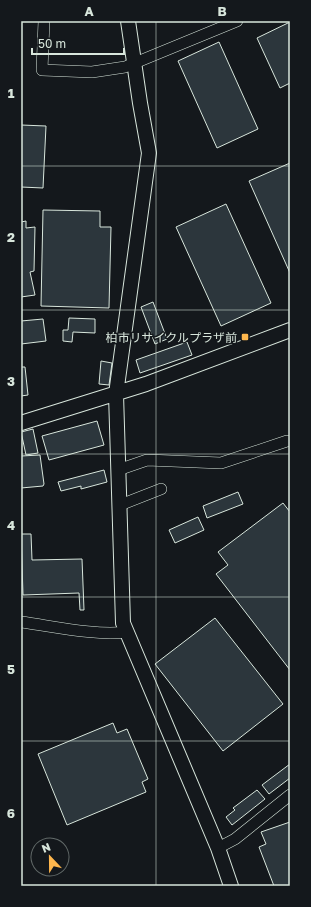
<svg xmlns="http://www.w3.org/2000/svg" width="311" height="907" viewBox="0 0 311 907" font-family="'Golos Text','Noto Sans JP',sans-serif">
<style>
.building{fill:#2c363c;stroke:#d8e6dc}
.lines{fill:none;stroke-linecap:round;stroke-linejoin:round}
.minor-casing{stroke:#d8e6dc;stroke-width:12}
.tertiary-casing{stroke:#d8e6dc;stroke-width:16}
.minor{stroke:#14181c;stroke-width:11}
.tertiary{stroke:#14181c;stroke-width:14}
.grid{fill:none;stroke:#d8e6dc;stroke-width:1;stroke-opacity:0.55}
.poi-dot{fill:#ffb74d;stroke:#14181c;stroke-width:1.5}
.labels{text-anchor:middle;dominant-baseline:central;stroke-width:3;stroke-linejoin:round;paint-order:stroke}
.poi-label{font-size:12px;fill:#d8e6dc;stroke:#14181c;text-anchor:end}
.neatline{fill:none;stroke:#d8e6dc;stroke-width:1.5}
.grid-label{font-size:13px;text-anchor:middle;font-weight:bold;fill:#d8e6dc}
</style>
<rect width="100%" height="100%" fill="#14181c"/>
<!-- building -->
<path class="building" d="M290,22V83L280,88L257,38Z
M219,42L258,129L217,148L178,61Z
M21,125L46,126L43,188L21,187Z
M290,163V273L249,181Z
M226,204L271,303L221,326L176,227Z
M43,210L100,211V227H111L109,308L41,306Z
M26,221V228L35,227L34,271L30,272L35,295L21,297V222Z
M153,302L167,339L155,344L141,307Z
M69,318L95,319V333L73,332L72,342L63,341V330H68Z
M43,319L46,341L21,344V321Z
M187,342L192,355L140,373L136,360Z
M101,361L112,363L109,385L99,384Z
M21,367H25L28,395L21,396Z
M97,421L104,445L49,460L42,436Z
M33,429L38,453L26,455L21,432Z
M40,455L44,484L43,486L21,488V456Z
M104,470L107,482L81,489V486L61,491L58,482Z
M238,492L243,504L207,518L203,506Z
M283,503L290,512V670L216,574L228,565L218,552Z
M198,517L204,530L175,543L169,530Z
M21,534H31L32,560L82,559L84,610H80L79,593L23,595Z
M215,618L283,704L223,751L155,664Z
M113,723L117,733L127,729L148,779L142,782L146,792L67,825L38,754Z
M290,764V778L269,794L262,785Z
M257,790L265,799L232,825L226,817L235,810L233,808Z
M290,822V886H274L259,847L266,844L261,832Z"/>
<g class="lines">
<!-- minor casing -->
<g class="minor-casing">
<path id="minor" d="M44,21L42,70L92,72L125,67L237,21
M118,470L147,460L221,463L287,441
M120,505L161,489
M21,622C52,626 96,636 126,632
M218,848L235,839L290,795"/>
</g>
<!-- tertiary casing -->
<g class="tertiary-casing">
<path id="tertiary" d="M128,21L140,103L149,153L116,394L123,623L218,848L231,886
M21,423L146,384L290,330"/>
</g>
<!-- minor -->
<use href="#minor" class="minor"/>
<!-- tertiary -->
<use href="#tertiary" class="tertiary"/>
</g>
<!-- grid -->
<path class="grid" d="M156,21V886M21,166H290M21,310H290M21,454H290M21,597H290M21,741H290"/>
<!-- markers -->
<rect class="poi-dot" x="241" y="333" width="8" height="8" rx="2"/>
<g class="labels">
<!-- poi labels -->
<g class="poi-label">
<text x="237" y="337">柏市リサイクルプラザ前</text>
</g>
</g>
<!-- border -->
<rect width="311" height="907" fill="none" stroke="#14181c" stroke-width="44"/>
<!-- north arrow -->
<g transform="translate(50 857) rotate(338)"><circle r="19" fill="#14181c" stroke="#626a69"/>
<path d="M0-3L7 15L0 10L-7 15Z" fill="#ffb74d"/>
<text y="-6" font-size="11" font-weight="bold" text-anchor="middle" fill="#d8e6dc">N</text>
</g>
<!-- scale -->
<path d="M32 48v6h92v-6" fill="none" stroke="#d8e6dc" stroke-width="2"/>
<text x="38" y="48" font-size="12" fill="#d8e6dc" stroke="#14181c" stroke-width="3" paint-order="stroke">50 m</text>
<rect x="22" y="22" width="267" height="863" class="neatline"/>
<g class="grid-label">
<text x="89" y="16">A</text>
<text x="222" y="16">B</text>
<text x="11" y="98">1</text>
<text x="11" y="242">2</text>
<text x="11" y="386">3</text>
<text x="11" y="530">4</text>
<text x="11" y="674">5</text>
<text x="11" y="818">6</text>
</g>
</svg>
